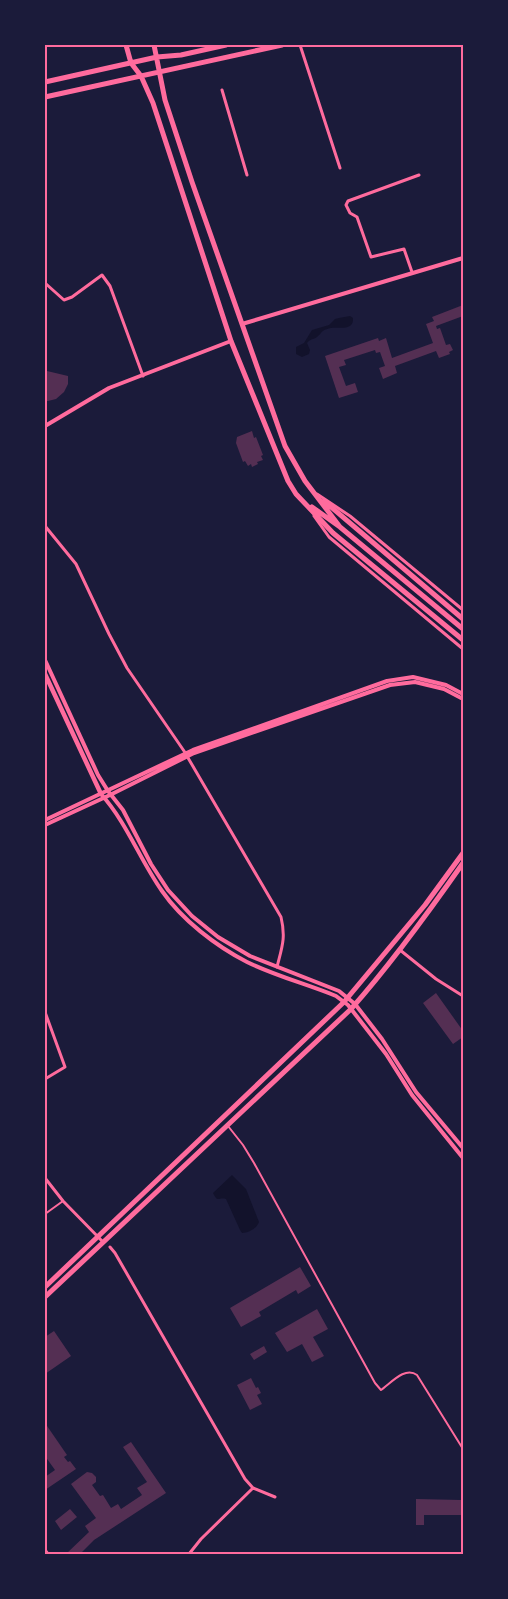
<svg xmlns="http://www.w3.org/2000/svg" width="508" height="1599" viewBox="0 0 508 1599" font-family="'Noto Sans',sans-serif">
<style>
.water{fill:#12122b}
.building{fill:#542f53}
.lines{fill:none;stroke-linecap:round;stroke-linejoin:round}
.service{stroke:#ff6b9d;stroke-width:2}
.minor{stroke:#ff6b9d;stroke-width:3}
.tertiary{stroke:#ff6b9d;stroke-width:4}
.secondary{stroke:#ff6b9d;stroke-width:4.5}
.primary{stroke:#ff6b9d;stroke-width:5}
.neatline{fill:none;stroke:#ff6b9d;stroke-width:2}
</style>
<rect width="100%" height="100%" fill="#1b1b3a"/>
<!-- water -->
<path class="water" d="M350,316L353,318C354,331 339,327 331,328C328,329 325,329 323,331C321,332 320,335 317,337C313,340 311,338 307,343L310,350L309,354L302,357L296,354V347L304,343L312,330L329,325L335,319L339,318Z
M232,1175L246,1189L259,1222C257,1228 249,1233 242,1233L240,1230L226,1199C218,1197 218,1203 213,1193Z"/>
<!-- building -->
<path class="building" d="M463,305V316L436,326L437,329L440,328L446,345L450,344L453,350L449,352L450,354L439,358L436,351L395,366L397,373L383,379L379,368L385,366L380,352L376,353L375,350L344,360L346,365L339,367L346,386L355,383L358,392L339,398L325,356L378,338L379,341L386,338L392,358L433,343L426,324L434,321L432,317Z
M47,371L68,376V384L64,392L56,399L48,401H45V373Z
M252,431L254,438L256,437L263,455L261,456L263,460L257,462L258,464L252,467L251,464L248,466L245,461L243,462L236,443L237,437Z
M436,993L463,1031V1037L453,1044L423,1003Z
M300,1267L311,1286L298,1294L296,1290L259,1312L261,1316L241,1327L230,1308Z
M317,1309L328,1329L313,1337L324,1356L312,1362L302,1344L287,1352L275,1333Z
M54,1331L71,1356L45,1374V1337Z
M264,1346L267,1352L254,1360L250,1354Z
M251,1378L256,1388L258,1387L261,1393L257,1395L262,1404L250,1410L237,1385Z
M45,1423L67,1455L64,1457L68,1462L70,1461L76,1469L45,1490V1477L55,1470L45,1456Z
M131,1442L166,1493L94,1540L80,1554H66L89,1532L85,1526L96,1518L71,1484L87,1472L92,1473L96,1477V1482L92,1485L100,1496L103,1495L111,1508L118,1504L121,1509L142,1495L137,1488L147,1482L123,1447Z
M416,1499L461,1500V1515H424V1525H416Z
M70,1509L77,1517L61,1530L55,1521Z"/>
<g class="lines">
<!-- service -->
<path class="service" d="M228,1126L243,1145L254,1163L375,1383L381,1390C391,1383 405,1366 417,1375L463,1449
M45,1214L63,1201"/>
<!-- minor -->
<path class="minor" d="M300,45L340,168
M222,90L247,175
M412,272L404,249L371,257L357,217L350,213L346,205L348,201L419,175
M45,283L64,300L72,297L102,275L110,286L143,376
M317,494L350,516L463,610
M314,516L329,537L463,649
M45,526L76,564L109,634L127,668L184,751L281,917C286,938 282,947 277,967
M400,950L436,979L463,996
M45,1012L65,1067L45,1079
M45,1178L63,1201L103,1242
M110,1247L115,1253L245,1479L253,1488L275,1497
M45,1550L48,1554
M189,1554L201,1539L253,1488"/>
<!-- tertiary -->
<path class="tertiary" d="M242,324L463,258
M45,426L109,388L231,341
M45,660L98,775L108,791L123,810L151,864L168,890L192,916L218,937L250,956L339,991L355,1004L382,1039L416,1092L463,1148
M101,794C127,823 140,860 162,891C182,920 216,946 247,962C275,976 307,984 336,996L348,1005L386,1054L412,1095L463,1158
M45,820L193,750L387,681L413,677L446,685L463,694
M45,825L110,795L194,753L390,685L415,682L444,689L463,699"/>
<!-- secondary -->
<path class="secondary" d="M45,674L101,794"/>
<!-- primary -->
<path class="primary" d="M126,45L131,63L141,76L153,103L231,341L288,481L296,494L333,533L463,640
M154,45L165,100L192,182L285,446L305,481L340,527
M45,82L157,57L181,55L226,45
M45,97L282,45
M324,501L463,619
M312,507L340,527L463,629
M45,1287L344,1002L425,905L463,853
M45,1297L351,1009C392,963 428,913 463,863"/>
</g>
<!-- border -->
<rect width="508" height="1599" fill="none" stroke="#1b1b3a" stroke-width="92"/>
<rect x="46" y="46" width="416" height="1507" class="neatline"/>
</svg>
